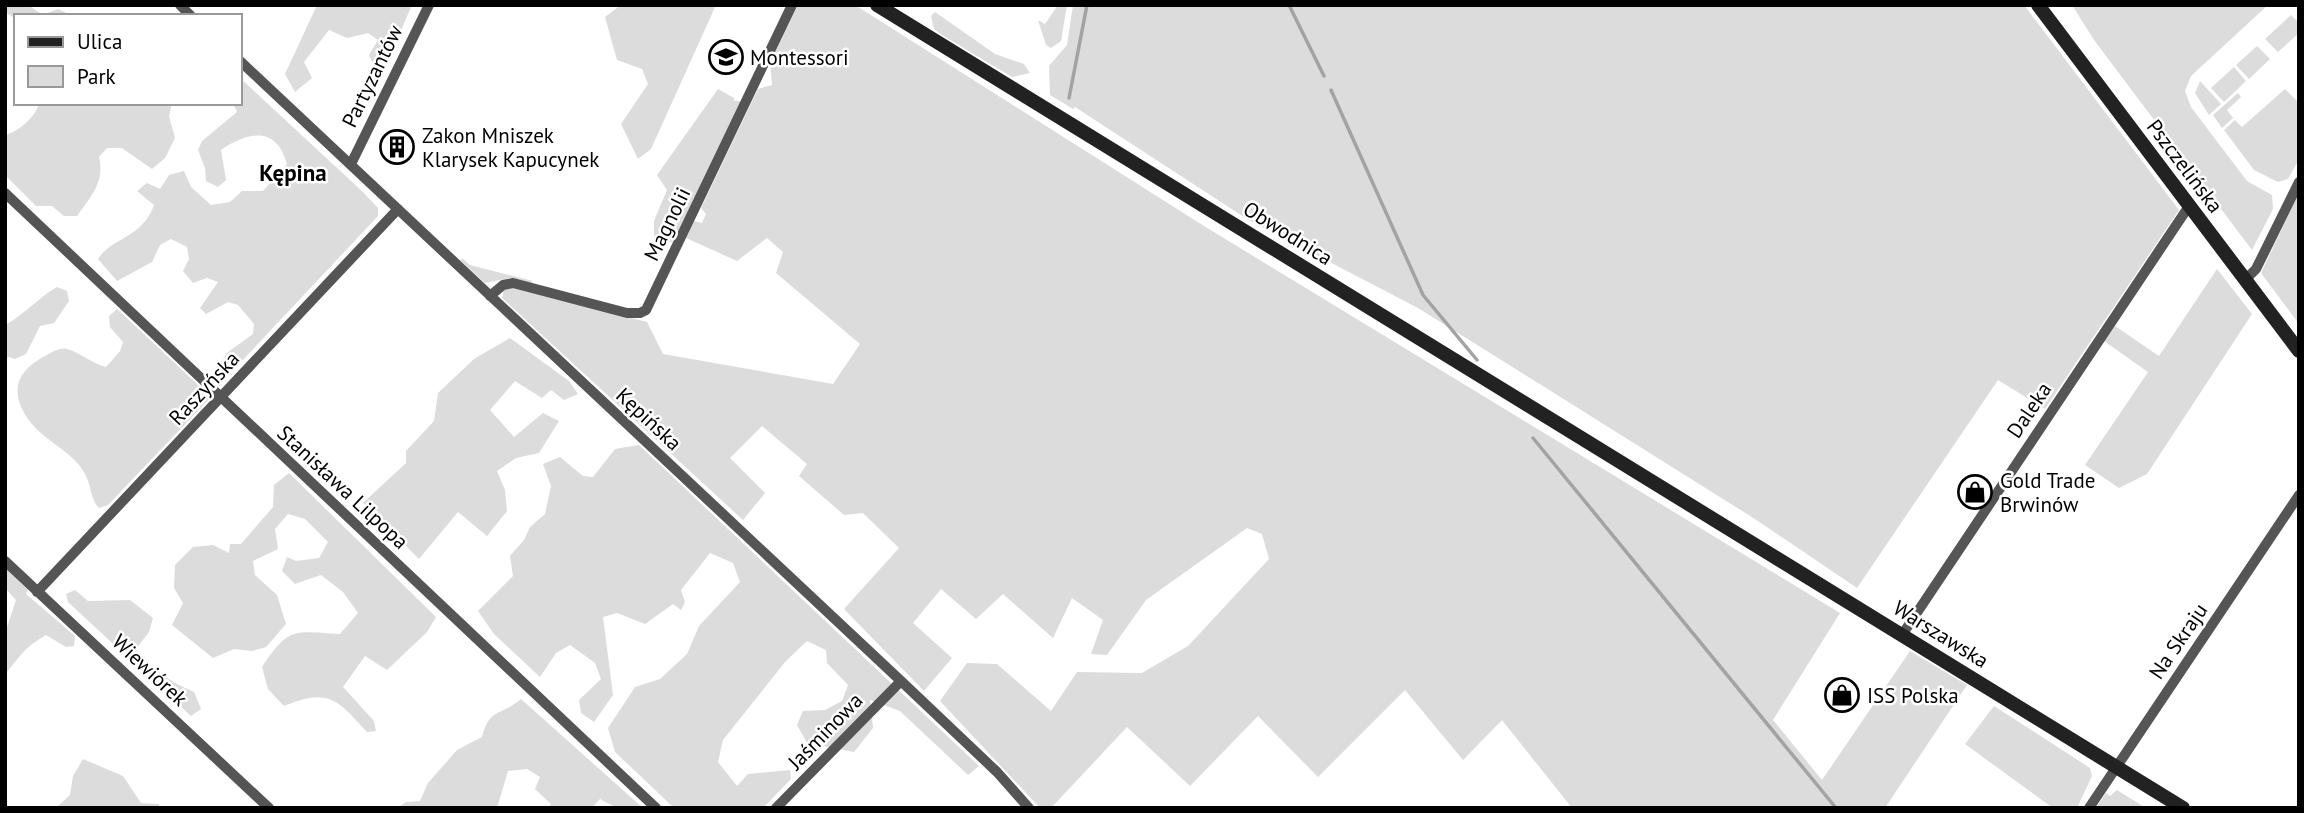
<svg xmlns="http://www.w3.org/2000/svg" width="2304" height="813" viewBox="0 0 2304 813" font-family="'PT Sans',sans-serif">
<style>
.green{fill:#dcdcdc}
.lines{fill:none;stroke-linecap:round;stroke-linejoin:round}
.stream{stroke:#a3a3a3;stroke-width:3.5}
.street{stroke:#555;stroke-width:10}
.secondary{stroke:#222;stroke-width:14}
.labels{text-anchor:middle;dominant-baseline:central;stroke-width:5;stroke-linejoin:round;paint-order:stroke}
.poi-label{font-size:21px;fill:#000;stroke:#fff;text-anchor:start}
.street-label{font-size:21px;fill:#000;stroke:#fff}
.neighbourhood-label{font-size:23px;font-weight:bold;fill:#000;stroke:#fff}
</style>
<rect width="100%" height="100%" fill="#fff"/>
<!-- green -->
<path class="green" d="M5,5H28L43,15L58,9L73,16H16V19L5,12Z
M317,5H412L380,79L369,55L378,40L368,33L347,38L329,30L304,62L312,78L295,92L285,74Z
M621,5H716L651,149L638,159L621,124L648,84L642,69L617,60L605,17Z
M798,5H855L1204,226L1840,613L1773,720L1822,780L1910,651L1967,685L1885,808H1572L1502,720L1463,760L1405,690L1318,777L1258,716L1190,786L1127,727L1051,808H1040L940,701L967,663L997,664L1051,711L1077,672L1142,673L1188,646L1269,559L1262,534L1247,528L1146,600L1107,655L1091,654L1103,620L1072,598L1053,638L1003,594L976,619L941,589L913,623L952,658L924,691L844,609L899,548L863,513L844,515L799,476L807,464L762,426L730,458L765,493L743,520L502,298L504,290L510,287L647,322L663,354L833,384L860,344L776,273L783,252L767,238L737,261L686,238L694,221L702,223L706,214L701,208L758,89L772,85L770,63Z
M1058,5H1067L1061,41L1051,48L1046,45L1038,20L1045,24Z
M1073,5H2024L2179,210L2045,409L1998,380L1857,588L1755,519L1418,308L1247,219L1075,107L1073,109L1050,95L1049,66L1067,45Z
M2072,5H2268L2191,76L2185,91L2191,107L2247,181L2272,195L2273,209L2252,250L2094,40Z
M935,12L995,54L1024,64L1030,73L1012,77L942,35L934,29L931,16Z
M2291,15L2299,23V33L2278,52L2265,39Z
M2257,46L2270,59L2249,79L2236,65Z
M2234,67L2246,81L2224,102L2211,88Z
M240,78L364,193L378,208V216L240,363L225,373L220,364L228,352L253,334L254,324L238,305L228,302L206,314L200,308L218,282L207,278L193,283L183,271L189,259L187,247L171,239L160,245L152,262L117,281L98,259C113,236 142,239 154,205L137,191L147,183L160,189L169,175L184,171L191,187L211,205L230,202L242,191H263L287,164C276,125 248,132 221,150L226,180L218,187L206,181L205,168L198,150L202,141L237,112L233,103H240Z
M2200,81L2221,104L2209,115L2195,93Z
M718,89L734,98V101H741L675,241L661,244L654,236V221L667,190L657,175Z
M2285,89L2299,103V159L2288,179L2278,182L2254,170L2224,130L2235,120L2242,127Z
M2238,93L2241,97L2227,110L2233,118L2222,128L2213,115Z
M39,103H172L169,116L175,138L165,158L152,169L122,148H107L99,157C105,182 91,196 77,216H64L52,206H36L5,175V135C18,132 36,117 39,103Z
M2299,193V324L2261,273Z
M463,259L470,265L533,281L531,283L510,278L485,283L460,260Z
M2217,269L2252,314L2147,474L2119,488L2085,465L2148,372L2104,341L2115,326L2159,356Z
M57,287L67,291L69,301L54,323L40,326L26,354L15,359L5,356V325C25,314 38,298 57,287Z
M117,309L211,397L108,505L99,508C88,496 93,482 79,465C66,449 45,440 31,423C8,393 15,371 47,355C53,352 60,347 67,349C80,352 92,364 106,367L120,351L123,342L110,327L109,316Z
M510,338L569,381L578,394L564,400L551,390L542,398L515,381L490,410L514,437L543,413L559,421L539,453L516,458L497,471L505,490L507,511L487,536L458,512L419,559L363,503L406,463V451L434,421L438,393L474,359Z
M639,445L979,766L968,775L900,711L870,700L873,728L854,752L807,743L797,725L803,711L825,710L842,701L848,685L827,663L826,650L807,641L785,662L723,740L718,762L737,786L748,774L790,770L791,779L763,808H674L615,752L608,728L635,687L660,679L687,654L699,626L740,582L733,563L710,553L681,590L685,602L681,610L673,604L645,624L617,613L603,617L613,695L594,722L581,713L579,700L601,679L595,663L570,645L556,653L540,677L494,634L478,611L513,576L510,556L524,540L530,527L545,514L551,486L543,464L560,457L583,476L593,477L615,449Z
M289,473L436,617L427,632L387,670L365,656L343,687L374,721L376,731L367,732C338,700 328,687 284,706L268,689L262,667C290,625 294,632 340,634L358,613L343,592L321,575L295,584L282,571L287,557L296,561L319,558L328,542L305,519L288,514L275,529L278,549L253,561L255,575L277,595L286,624L266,647L252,651L234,649L213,658L172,625L183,603L174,588L175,565L193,547L213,545L229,553L230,544H241L273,507L274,485Z
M5,568L28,590L26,594L75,636L74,646L66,647L46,635C21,650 23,654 5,674V633L16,600L5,588Z
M75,590L88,601L130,600L153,618L149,632L136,649C152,669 170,682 194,692L201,709L191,716L68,602L66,594Z
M521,699L643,808H617L600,799L592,808H548L551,804L535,789L540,777L527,769L508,771L497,808H397L406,802L420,801L428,783L457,750L482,737C490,707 500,717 521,699Z
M1994,706L2090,768L2092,776L2077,808H2053L1965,744Z
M83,759L123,776L141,803L159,804V808H56L70,795L73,776Z
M2117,790L2146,808H2096L2106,793L2110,796Z"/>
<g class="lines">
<!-- stream -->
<path class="stream" d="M1289,5L1324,76
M1331,90L1423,295L1477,360
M1069,98L1087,5
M1533,438L1836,808"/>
<!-- street -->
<path class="street" d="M180,5L191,16
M240,61L901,681L997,772L1029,808
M351,164L429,5
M5,193L656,808
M2245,280L2256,269L2299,182
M490,296L503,285L513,283L627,313H640L646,310L792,5
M5,561L269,808
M37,592L398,209
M1902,635L2189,206
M776,808L901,681
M2089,808L2299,495"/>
<!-- secondary -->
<path class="secondary" d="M877,5L2183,808
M2038,5L2299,351"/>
</g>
<!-- icons -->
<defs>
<g id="school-ring" transform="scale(1.75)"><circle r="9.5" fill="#fff" stroke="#000" stroke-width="1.5"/><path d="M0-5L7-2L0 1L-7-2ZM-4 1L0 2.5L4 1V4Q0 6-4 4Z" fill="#000"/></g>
<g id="building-ring" transform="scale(1.75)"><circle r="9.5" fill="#fff" stroke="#000" stroke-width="1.5"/><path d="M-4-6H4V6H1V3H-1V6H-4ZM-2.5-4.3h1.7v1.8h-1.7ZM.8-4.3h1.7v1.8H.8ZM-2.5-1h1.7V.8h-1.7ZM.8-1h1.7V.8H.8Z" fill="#000"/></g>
<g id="shop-ring" transform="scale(1.75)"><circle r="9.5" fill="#fff" stroke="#000" stroke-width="1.5"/><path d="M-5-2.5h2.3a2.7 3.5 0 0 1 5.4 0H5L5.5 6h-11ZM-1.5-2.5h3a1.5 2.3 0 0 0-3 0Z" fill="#000"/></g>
</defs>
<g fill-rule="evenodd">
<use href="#school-ring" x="726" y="57"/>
<use href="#building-ring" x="397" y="147"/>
<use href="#shop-ring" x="1975" y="492"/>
<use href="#shop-ring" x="1842" y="695"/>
</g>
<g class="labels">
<!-- poi labels -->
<g class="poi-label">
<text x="750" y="57">Montessori</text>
<text x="422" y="135">Zakon Mniszek<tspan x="422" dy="24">Klarysek Kapucynek</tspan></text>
<text x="2000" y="480">Gold Trade<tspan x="2000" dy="24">Brwinów</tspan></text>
<text x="1867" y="695">ISS Polska</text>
</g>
<!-- street labels -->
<g class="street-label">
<text transform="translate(372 76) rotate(-64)">Partyzantów</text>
<text transform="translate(2185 166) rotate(53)">Pszczelińska</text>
<text transform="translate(667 224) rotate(-64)">Magnolii</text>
<text transform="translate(1288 233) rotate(32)">Obwodnica</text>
<text transform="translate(204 388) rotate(-47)">Raszyńska</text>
<text transform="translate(2029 410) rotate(-56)">Daleka</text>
<text transform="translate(649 419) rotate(43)">Kępińska</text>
<text transform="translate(343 487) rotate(43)">Stanisława Lilpopa</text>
<text transform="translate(1941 634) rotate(32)">Warszawska</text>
<text transform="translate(2178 641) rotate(-56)">Na Skraju</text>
<text transform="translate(150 670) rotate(43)">Wiewiórek</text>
<text transform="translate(825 731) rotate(-46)">Jaśminowa</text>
</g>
<!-- neighbourhood labels -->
<g class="neighbourhood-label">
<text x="293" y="172">Kępina</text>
</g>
</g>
<!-- border -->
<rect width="2304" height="813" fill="none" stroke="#000000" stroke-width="14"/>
<!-- legend -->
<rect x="14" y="14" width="228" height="91" fill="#ffffff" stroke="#999999" stroke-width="2"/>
<rect x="28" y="37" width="35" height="10" fill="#222222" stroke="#999999" stroke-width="2"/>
<text x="77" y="49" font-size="21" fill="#000000">Ulica</text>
<rect x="28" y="66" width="35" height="21" fill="#dcdcdc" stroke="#999999" stroke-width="2"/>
<text x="77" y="84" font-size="21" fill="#000000">Park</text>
</svg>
